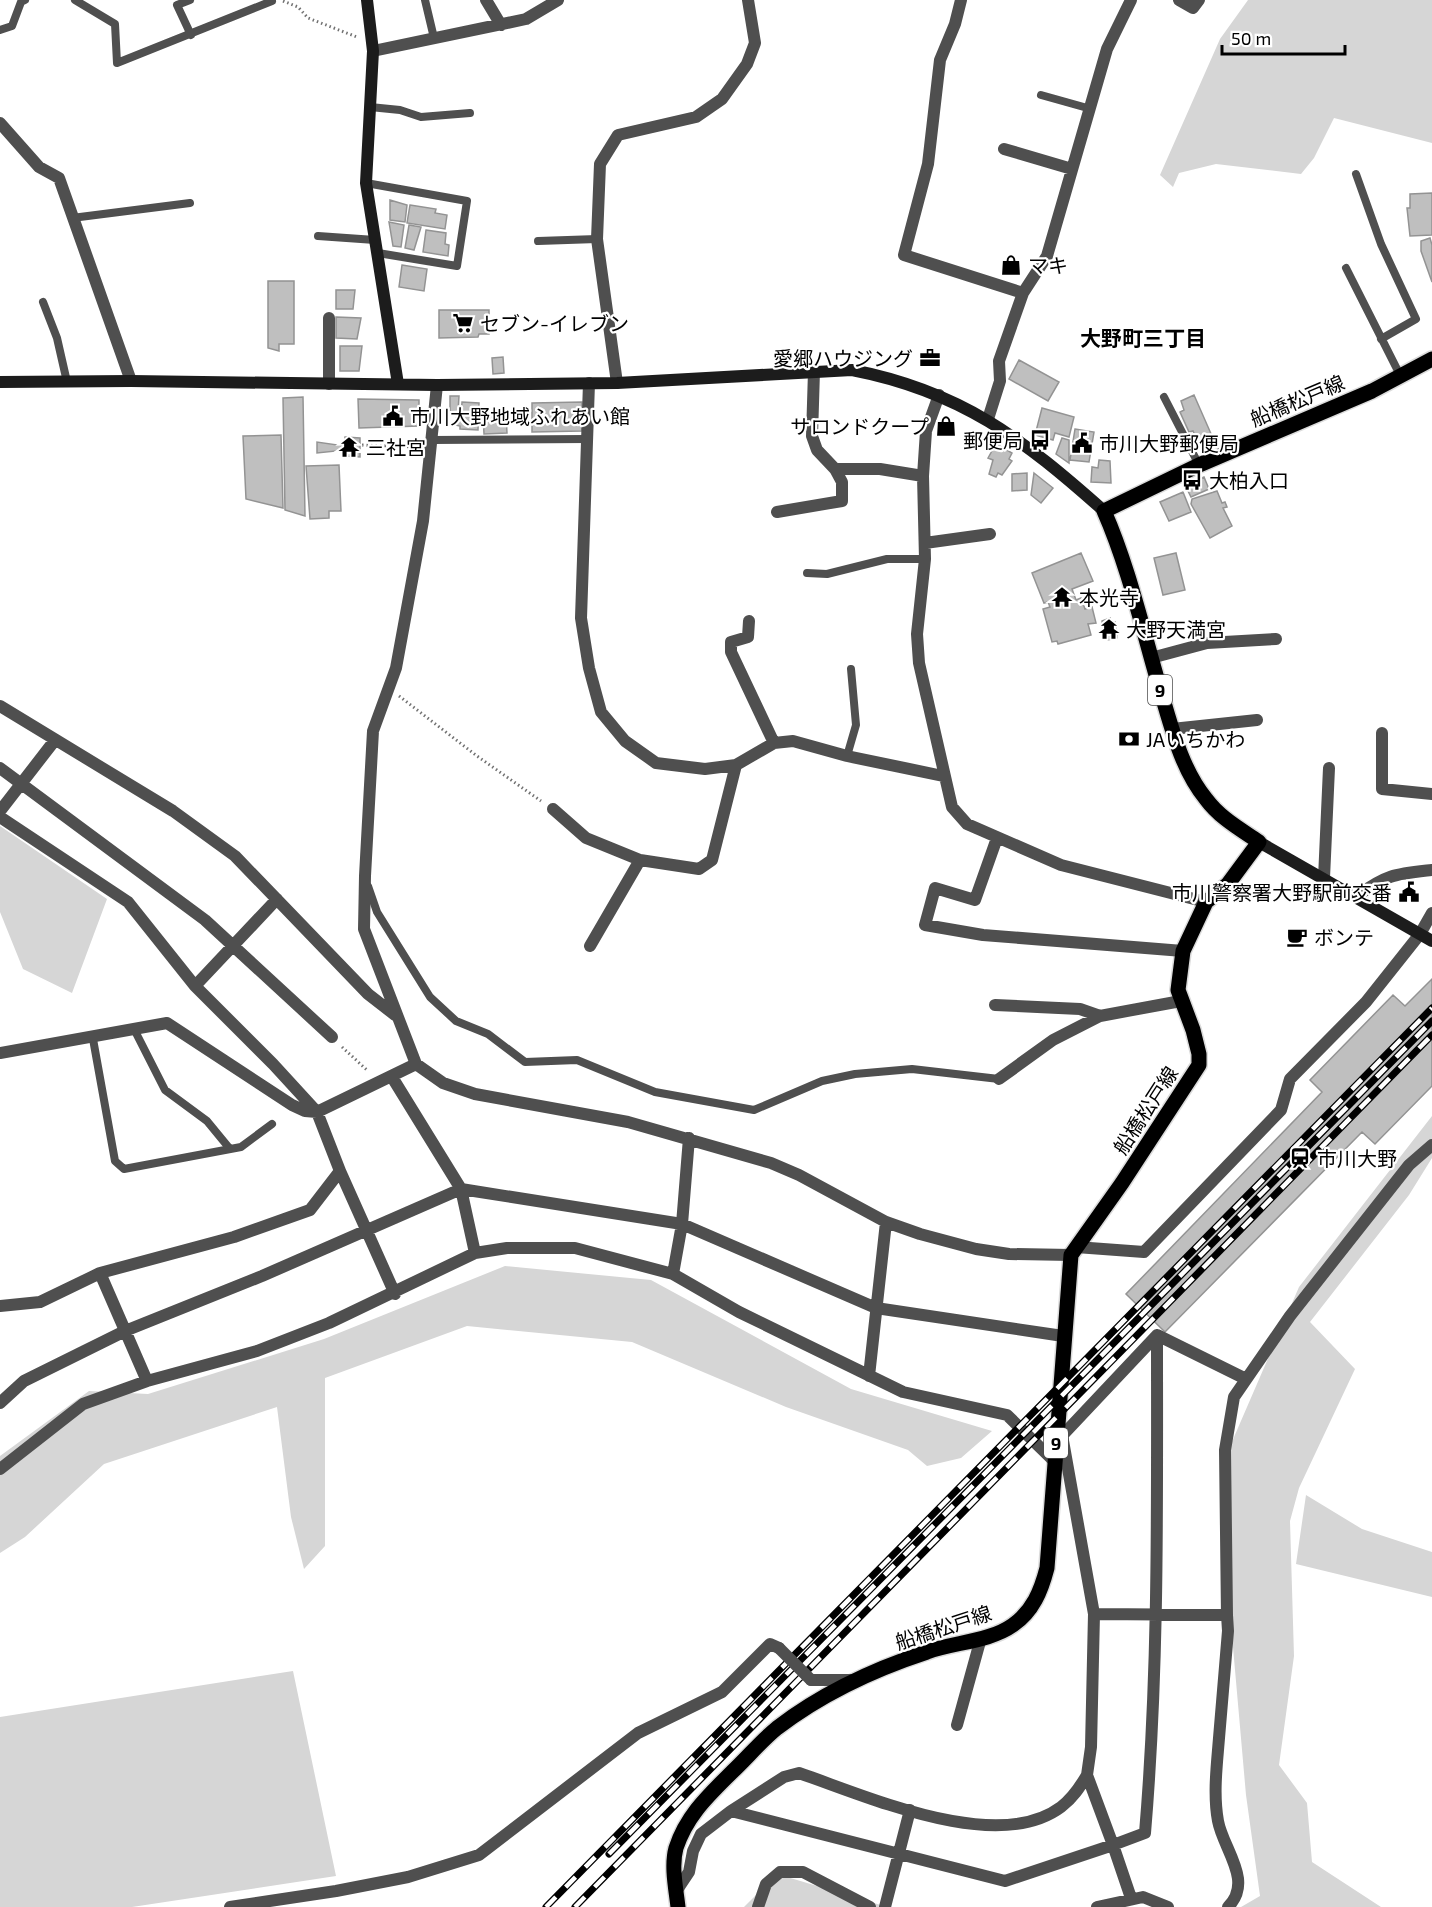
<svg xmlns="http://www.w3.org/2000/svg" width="1432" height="1907" viewBox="0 0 1432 1907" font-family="'Exo 2','Noto Sans JP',sans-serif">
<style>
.green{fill:#d6d6d6}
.building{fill:#bfbfbf;stroke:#939393;stroke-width:1.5}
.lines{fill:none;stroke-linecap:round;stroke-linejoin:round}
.primary-casing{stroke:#dbdbdb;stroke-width:18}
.path{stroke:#717171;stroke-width:3;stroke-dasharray:1.5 3;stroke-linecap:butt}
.lane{stroke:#4f4f4f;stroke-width:8}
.street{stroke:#4f4f4f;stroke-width:12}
.secondary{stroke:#1c1c1c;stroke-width:12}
.primary{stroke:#000;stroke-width:15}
.rail-casing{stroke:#000;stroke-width:7}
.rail{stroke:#fff;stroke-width:4.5;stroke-dasharray:14;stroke-linecap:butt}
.street-bridge{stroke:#4f4f4f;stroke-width:12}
.labels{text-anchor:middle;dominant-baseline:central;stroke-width:4.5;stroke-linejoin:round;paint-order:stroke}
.shield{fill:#fff;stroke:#4c4c4c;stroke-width:1.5}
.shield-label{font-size:18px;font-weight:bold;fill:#000}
.poi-label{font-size:20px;fill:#000;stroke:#fff;text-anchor:start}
.street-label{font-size:20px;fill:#000;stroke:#fff}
.neighbourhood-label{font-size:21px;font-weight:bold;fill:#000;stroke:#fff}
</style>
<rect width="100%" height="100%" fill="#fff"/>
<!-- green -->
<path class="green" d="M1248,0H1432V143L1334,118L1314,158L1301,174L1216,164L1179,173L1173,187L1160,175L1220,39Z
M0,826L107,899L72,993L23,969L0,912Z
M1432,1116V1158L1409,1195L1310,1322L1355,1369L1299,1488L1290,1521L1294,1656L1279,1765L1307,1803L1312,1862L1381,1907H1241L1260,1896L1246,1795L1230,1613L1231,1444L1299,1287Z
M505,1266L651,1280L851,1389L992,1431L961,1458L927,1466L908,1450L786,1407L632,1342L467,1326L325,1378V1546L304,1569L291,1517L277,1407L104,1464L25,1537L0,1553V1456L89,1391L148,1394L324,1339Z
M1306,1495L1362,1529L1432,1552V1597L1296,1564Z
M293,1671L336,1876L132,1907H0V1717Z
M777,1874L884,1906L890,1907H744Z"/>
<!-- building -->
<path class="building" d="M1432,193V235L1410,236L1407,208H1410V194Z
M390,200L407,205L405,222L390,220Z
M410,205L436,209L435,213L447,215L445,229L407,223Z
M389,222L404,225L401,247L393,246Z
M409,225L421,227L414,250L405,248Z
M426,230L446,233L445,244L449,245L448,256L423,252Z
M1430,238L1432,245V282L1421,251V241Z
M402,265L427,269L424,291L399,287Z
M268,281H294V344H279V351L268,348Z
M336,290H355L353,309H336Z
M439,310H489V334H479L478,337L439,338Z
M336,317L361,318L357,339L336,338Z
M340,346H362L359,371H340Z
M503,357L504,373L493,374L492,358Z
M1019,360L1059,382L1048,401L1009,379Z
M1194,395L1212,436L1198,442L1193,431L1189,432L1180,412L1184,410L1181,401Z
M450,396H459L458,412L450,411Z
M303,397L305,516L285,510L283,398Z
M358,399L419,400V410H422V416L418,417L419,426L359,428Z
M462,402L479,403L478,430L460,429V426L455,425L456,418H461Z
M582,402V431L532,432V403Z
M1042,408L1074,417L1069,437L1055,433L1053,440L1035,435Z
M506,414L507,433L484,434L483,415Z
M1075,429L1094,432L1089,462L1070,460Z
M281,435L283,508L246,499L243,436Z
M345,437L360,438V457L345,456V450L317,453V442L344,446Z
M1062,438L1069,440V463L1056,454Z
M993,442L1012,453L1009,459L1012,461L1002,475L998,473L996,477L989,474L993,460L988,458L993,449Z
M1099,460L1110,461L1111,483L1091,482L1092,467L1098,468Z
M339,465L341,511H329V518L310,519L306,466Z
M1027,473V490L1012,491V474Z
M1034,473L1053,488L1041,503L1031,495Z
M1204,477L1209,489L1191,497L1185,485Z
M1217,491L1222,503L1225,502L1227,507L1223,508L1232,526L1210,538L1191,504L1192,499Z
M1183,492L1191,512L1169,521L1160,502Z
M1081,553L1093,581L1072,589L1076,600L1081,598L1085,609L1092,607L1096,623L1088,624L1091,635L1058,644L1057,641L1052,642L1043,609L1050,607L1048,602L1044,603L1032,573Z
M1176,553L1185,590L1163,595L1154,558Z
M1110,618L1111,623L1115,622L1117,633V638L1108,640L1107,636L1104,637L1102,621Z
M1432,979V1086L1375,1144L1362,1132L1165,1332L1126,1294L1322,1092L1310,1080L1393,995L1405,1006Z"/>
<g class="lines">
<!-- primary casing -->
<g class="primary-casing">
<path id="primary" d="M678,1907C676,1889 671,1866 676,1848C687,1815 708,1796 732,1772C747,1758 761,1741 777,1728C820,1695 875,1669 927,1652C954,1642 989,1642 1013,1625C1033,1611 1041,1591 1047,1568L1071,1255L1122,1183L1199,1065V1054L1193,1030L1178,990L1183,951L1206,902L1228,884L1259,842C1240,829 1220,818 1206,799C1183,771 1173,733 1163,699C1144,636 1130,570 1104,511L1199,465L1372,391L1432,359"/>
</g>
<!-- path -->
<path class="path" d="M283,1L298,7L308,18L357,37
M362,445L417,447
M399,696L477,756L541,801
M342,1047L368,1071"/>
<!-- lane -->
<path class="lane" d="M75,0L115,24L117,63L272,1
M190,0L177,5L191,35
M425,0L434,38
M0,30L12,26L21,2L25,0
M1041,95L1091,109
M370,107L400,110L421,117L470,113
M1356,174L1381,244L1416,319L1381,339
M366,183L467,201L457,266L378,253
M72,218L190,203
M318,236L375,240
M538,241L597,239
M1346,268L1401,377
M43,302L57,338L67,382
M1164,397L1199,465
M432,440L588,439
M807,573L827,574L887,559H925
M847,756L856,725L851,669
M368,886L377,912L430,997L456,1021L488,1034L525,1062L577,1060L655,1092L754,1110L822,1081L855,1074L912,1069L999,1079
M135,1031L165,1090L207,1121L230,1149
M93,1039L115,1161L124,1169L241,1147L272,1124"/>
<!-- street -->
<path class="street" d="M486,0L501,25
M961,0L955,24L940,60L928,164L904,255L1023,293
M1179,0L1193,8L1199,0
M373,51L526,19L558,0
M0,123L39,167L59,178L131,381
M1004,149L1072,169
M814,371L812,436L817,450L835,469H880L923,476
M589,383L581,618L589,668L601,712L625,741L656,763L705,769L736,765L774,743L793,741L847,756L943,776
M617,383L597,239L600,164L618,135L696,117L722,99L747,64L755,43L748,0
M329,384V318
M437,385L423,521L396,668L373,731L365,876L364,929L416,1064L443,1083L475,1094L628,1122L771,1163L799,1175L886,1222L920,1234L976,1249L1009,1254L1071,1255
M939,395L926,431L923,476L925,559L917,634L919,663L952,807L967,824L1061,865L1206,902
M988,419L1000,381L999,361L1023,293L1047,256L1107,49L1131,0
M777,512L842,501V482L835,469
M925,543L990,534
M749,621L748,637L731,642V652L774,743
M1151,658L1207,643L1276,639
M0,706L173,811L235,856L368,994L395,1015
M1172,729L1257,720
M1382,733V789L1432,794
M0,768L205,920L332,1037
M553,809L586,838L640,860L699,869L712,860L736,765
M0,811L55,740
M0,817L128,902L195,986L273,1064L317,1112L340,1171L310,1210L234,1237L100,1273L40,1302L0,1306
M997,838L975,900L935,888L925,925L983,935L1183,951
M1324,878L1329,768
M1357,896C1387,874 1396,874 1432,870
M590,946L640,860
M195,986L277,899
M995,1005L1080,1009L1100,1016
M0,1053L167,1023L292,1105L305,1111L317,1112L416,1064
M392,1077L461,1189L475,1253
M999,1079L1053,1040L1100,1016L1181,1001
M340,1171L395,1294
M1076,1247L1144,1252L1281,1110L1290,1079L1366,1002L1420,934L1432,913
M100,1273L147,1381
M673,1274L682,1224L689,1138
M869,1376L886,1222
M0,1403L24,1381L125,1331L262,1276L461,1189L682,1224L876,1308L1063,1336
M1059,1439L1157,1335L1246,1379
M0,1469L83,1404L147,1381L257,1351L329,1323L475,1253L507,1248H575L673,1274L739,1312L903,1392L1007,1415L1053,1460
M1094,1614L1227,1615L1225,1450L1234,1397L1290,1316L1409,1165L1432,1145
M1227,1615L1228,1631C1225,1667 1222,1702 1219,1738C1217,1764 1213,1794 1218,1821C1223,1849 1254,1881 1228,1907
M811,1680H855
M957,1725L981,1638
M731,1811L784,1777L799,1773C867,1796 997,1855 1061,1807C1073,1798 1080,1787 1087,1775
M677,1890L689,1872L693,1851L701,1834L731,1811L1005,1881L1113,1845L1087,1775L1091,1747L1094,1614L1062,1435
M1131,1898L1113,1845L1145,1833C1159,1667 1157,1501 1157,1335
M230,1907L336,1891L408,1877L479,1855L638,1733L722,1692L770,1644L779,1648
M758,1907L766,1884L780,1872H803L870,1907
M885,1907L910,1810
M1097,1907L1143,1897L1168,1907"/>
<!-- secondary -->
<path class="secondary" d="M367,0L373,51L366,183L398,384
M0,382L131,381L437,385L617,383L852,370C961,391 1023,439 1104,511
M1259,842L1432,941"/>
<!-- primary -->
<use href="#primary" class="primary"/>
<!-- rail casing -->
<g class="rail-casing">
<path id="rail" d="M609,1854L1432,1021
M546,1907L1432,1008
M575,1907L1432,1035"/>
</g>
<!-- rail -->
<use href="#rail" class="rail"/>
<!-- street-bridge -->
<path class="street-bridge" d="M779,1648L811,1680"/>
</g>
<!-- icons -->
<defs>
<g id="shop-bare" transform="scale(1.62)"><path d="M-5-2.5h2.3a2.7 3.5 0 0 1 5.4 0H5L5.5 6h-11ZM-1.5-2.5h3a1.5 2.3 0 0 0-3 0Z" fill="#000" stroke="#fff" stroke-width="2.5" paint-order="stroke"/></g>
<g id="supermarket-bare" transform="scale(1.62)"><path d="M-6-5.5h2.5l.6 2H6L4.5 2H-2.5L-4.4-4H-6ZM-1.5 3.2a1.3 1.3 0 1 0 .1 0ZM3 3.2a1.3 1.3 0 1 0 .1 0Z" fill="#000" stroke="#fff" stroke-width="2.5" paint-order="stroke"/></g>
<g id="office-bare" transform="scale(1.62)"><path d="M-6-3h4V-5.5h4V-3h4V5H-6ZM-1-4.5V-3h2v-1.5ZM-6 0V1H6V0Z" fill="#000" stroke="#fff" stroke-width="2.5" paint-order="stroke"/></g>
<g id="civic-bare" transform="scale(1.62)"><path d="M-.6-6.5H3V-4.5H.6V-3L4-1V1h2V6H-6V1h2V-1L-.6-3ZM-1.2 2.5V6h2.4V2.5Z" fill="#000" stroke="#fff" stroke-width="2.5" paint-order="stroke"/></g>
<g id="bus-bare" transform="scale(1.62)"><path d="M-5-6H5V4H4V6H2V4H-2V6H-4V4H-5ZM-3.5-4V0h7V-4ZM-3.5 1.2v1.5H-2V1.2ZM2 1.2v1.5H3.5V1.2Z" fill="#000" stroke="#fff" stroke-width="2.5" paint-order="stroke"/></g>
<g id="temple-bare" transform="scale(1.62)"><path d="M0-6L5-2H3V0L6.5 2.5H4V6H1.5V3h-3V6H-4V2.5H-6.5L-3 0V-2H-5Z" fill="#000" stroke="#fff" stroke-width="2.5" paint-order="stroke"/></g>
<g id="bank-bare" transform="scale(1.62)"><path d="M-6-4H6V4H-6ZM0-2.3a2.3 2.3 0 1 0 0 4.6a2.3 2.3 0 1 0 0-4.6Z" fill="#000" stroke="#fff" stroke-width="2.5" paint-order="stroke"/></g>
<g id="cafe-bare" transform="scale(1.62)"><path d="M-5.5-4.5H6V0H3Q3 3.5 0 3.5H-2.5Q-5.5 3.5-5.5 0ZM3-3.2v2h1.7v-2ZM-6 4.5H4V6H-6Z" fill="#000" stroke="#fff" stroke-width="2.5" paint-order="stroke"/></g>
<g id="station-bare" transform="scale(1.62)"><path d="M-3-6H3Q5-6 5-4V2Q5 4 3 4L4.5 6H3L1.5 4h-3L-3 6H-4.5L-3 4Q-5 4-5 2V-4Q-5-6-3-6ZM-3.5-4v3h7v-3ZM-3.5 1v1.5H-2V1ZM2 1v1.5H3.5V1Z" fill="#000" stroke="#fff" stroke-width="2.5" paint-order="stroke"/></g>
</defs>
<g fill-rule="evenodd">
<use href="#shop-bare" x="1011" y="265"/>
<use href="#supermarket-bare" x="463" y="323"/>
<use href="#office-bare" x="930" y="358"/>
<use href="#civic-bare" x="393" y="416"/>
<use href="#shop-bare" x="946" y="426"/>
<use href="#bus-bare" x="1040" y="440"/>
<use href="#civic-bare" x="1082" y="443"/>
<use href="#temple-bare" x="349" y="447"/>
<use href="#bus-bare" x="1192" y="480"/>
<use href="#temple-bare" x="1062" y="597"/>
<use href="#temple-bare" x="1109" y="629"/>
<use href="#bank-bare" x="1129" y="739"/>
<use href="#civic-bare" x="1409" y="892"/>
<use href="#cafe-bare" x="1297" y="937"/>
<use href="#station-bare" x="1300" y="1158"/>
</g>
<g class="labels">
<!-- shield labels -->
<g class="shield">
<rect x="1148" y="675" width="24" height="30" rx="4.5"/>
<rect x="1044" y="1428" width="24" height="30" rx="4.5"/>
</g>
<g class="shield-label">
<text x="1160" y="690">9</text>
<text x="1056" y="1443">9</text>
</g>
<!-- poi labels -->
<g class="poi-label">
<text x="1028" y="265">マキ</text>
<text x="480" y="323">セブン-イレブン</text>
<text x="913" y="358" text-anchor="end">愛郷ハウジング</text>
<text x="410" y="416">市川大野地域ふれあい館</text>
<text x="929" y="426" text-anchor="end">サロンドクープ</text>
<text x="1023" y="440" text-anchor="end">郵便局</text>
<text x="1099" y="443">市川大野郵便局</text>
<text x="366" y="447">三社宮</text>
<text x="1209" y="480">大柏入口</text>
<text x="1079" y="597">本光寺</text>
<text x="1126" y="629">大野天満宮</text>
<text x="1146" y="739">JAいちかわ</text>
<text x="1392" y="892" text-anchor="end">市川警察署大野駅前交番</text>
<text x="1314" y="937">ボンテ</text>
<text x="1317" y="1158">市川大野</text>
</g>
<!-- street labels -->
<g class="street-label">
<text transform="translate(1297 400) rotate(-23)">船橋松戸線</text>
<text transform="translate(1145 1110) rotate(-57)">船橋松戸線</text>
<text transform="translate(943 1627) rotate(-18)">船橋松戸線</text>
</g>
<!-- neighbourhood labels -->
<g class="neighbourhood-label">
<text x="1143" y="337">大野町三丁目</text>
</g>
</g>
<!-- scale -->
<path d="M1222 45v9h123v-9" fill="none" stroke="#000000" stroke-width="3"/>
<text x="1231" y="45" font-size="18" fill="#000000" stroke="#ffffff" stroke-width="4.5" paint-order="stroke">50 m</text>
</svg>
